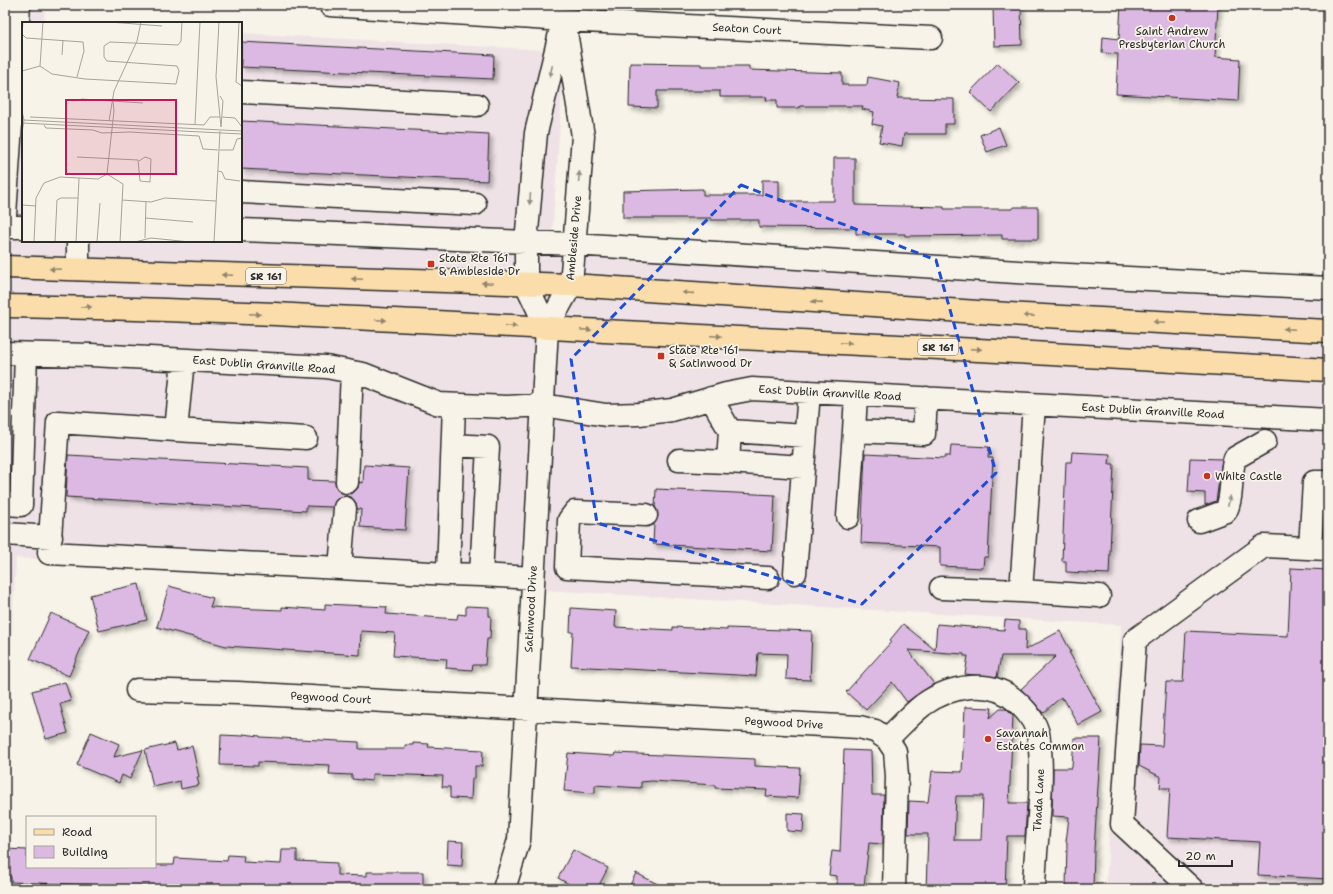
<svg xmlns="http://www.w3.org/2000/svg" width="1333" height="894" viewBox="0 0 1333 894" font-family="'Shantell Sans',sans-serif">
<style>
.built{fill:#efe2e6}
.building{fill:#dcb9e3;stroke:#2b2b2b;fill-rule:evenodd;filter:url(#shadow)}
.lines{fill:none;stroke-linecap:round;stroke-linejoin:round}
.minor-casing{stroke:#2b2b2b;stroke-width:25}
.major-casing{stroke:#2b2b2b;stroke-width:25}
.minor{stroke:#f7f3e8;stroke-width:22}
.major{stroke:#faddab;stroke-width:22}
.oneway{fill:#918f8a}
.oneway2{fill:#92846b}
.marked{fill:none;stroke:#1d4ed8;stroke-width:3;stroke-dasharray:8 5;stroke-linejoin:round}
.poi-dot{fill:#c8321e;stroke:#f7f3e8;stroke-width:1.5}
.labels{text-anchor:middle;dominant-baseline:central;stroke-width:3.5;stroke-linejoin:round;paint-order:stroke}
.shield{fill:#f7f3e8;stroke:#686764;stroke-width:1}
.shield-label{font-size:10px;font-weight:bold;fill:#2b2b2b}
.street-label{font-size:11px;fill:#2b2b2b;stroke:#f7f3e8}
.poi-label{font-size:11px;fill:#2b2b2b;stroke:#f7f3e8;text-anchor:start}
.inset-road{fill:none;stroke:#a5a39c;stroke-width:1}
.view{fill:#c2185b;fill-opacity:0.15;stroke:#c2185b;stroke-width:2}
.inset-edge{fill:none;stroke:#2b2b2b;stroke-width:2}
</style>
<defs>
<filter id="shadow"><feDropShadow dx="3.5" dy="3.5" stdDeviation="2" flood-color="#0004"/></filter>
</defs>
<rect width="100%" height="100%" fill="#f7f3e8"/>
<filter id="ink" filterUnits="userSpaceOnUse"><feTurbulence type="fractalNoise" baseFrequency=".025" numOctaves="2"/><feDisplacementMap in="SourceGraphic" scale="8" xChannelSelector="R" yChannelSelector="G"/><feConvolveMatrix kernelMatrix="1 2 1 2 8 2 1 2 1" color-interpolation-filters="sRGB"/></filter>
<g filter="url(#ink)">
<!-- built -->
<path class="built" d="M5,5H45L44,22L59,23H23V241H241V33L565,51L551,251L1328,289V889H1106L1121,625L16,558L5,746Z"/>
<!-- building -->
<path class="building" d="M1021,5L1022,45L994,46L993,6Z
M1121,5L1218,6L1215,57L1240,59L1238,101L1116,94L1118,54L1102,53L1103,37L1119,39Z
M241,42L494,55L493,79L241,67Z
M630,63L701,64V66H749V70L842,73V85H867L868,77L900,83L897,98L954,99V124H945V134H904L902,146L879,142L882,126L872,124L874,112L862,109L863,106H800L799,108H777V100H766L767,97H720V91H657V108L629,107Z
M998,63L1019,83L991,112L970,92Z
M241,121L489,134L487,181L241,169Z
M999,127L1006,145L987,152L980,135Z
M834,158H855V205L944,207V209H1013V207H1038V239H1002V235L905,236V234H856V228L759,227V220H711V218H623V191L703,189V195H762V180H779V201H834Z
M951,445L989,447L988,458H993L988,557H984L983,568L940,566V547L861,543L865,454L945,458V456H950Z
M1072,452L1110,454L1109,464H1114L1109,574L1066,572V561H1062L1066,462H1071Z
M68,455L308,468V480L335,481L336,487L340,492L347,494L353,493L358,488L359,482L363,483L364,465L409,468L405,530L360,527L361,509H357L356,503L352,498L346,496L339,497L335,501L333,507L306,506V511L66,497Z
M1190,458L1222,459L1216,501L1205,505V493L1188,492Z
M656,489L775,495L772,551L653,544L654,524L658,516L655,507Z
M1291,568L1328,570V776L1325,846H1328V879L1258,875L1260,842L1167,837L1170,788H1160L1161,777L1139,766L1140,745L1162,746L1166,682H1183L1186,631L1288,636Z
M139,584L147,620L99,631L90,595Z
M169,586L213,598L210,607L282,610V607L325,610V604L387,607L386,614L457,619L458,614L466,615V606L489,607V616H491L490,639H487L485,665H473L472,670L446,668L447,659L393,656L395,633L361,631L360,655L226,646L157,627Z
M571,608L616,611L615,627L673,630V627L727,630V628L812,631L810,680L786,679L787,654L758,653L756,676L571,666L573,632H570Z
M51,613L89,630L69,676L30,659Z
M1005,620L1019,621V629H1026L1025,650L1060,631L1071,652H1069L1102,712L1078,725L1064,699L1063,700L1061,697L1043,713L1034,702L1021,689L1056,656H1001L997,677L965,674L968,656H964V654L908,650L934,684L932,685L907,702L892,682L866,710L846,692L891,642L890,640L903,624L935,650L937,624L1004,630Z
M65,682L71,701L60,704L68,733L46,739L32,691Z
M965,707L992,708L990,718L1000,709H1006L1013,716L1009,803H1027L1025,836H1007L1005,889H926L928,834H908L909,801L928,802L932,771L962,772ZM956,796H983L981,840H954Z
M91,732L119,744L114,757L143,750L130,779L122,775L119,783L77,765Z
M243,734L260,736V737L359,742V749H405V745H413V743L429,744L428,747L483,750L482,766H475V778H472L471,799L450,798V787H442L443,776L372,774V781L352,779V775L329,774L330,765L258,762V766L220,765L221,735L243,736Z
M1074,738H1101L1094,850L1093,889H1066L1067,842H1066L1069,817L1052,816L1053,768H1071L1072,766Z
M175,743L177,750L192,746L199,777H197L199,785L181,789L180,781L153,787L145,750Z
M844,750L871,751L872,795H884L883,844L869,843L864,886L837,885V876L829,875L832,851L840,852Z
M568,753L614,756L615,753L755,759V766L800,768L798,798L766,796L767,790L715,788V785L652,781L641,782V788L595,785V793L564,791Z
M787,813L804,814L803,832L787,831Z
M448,841L463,842L462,866L447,865Z
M5,849L27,850V867H155V865H174L175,858L227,861L228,855L244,856L243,862L281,864L282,850H297V861L337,863V875L367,876V872H423V889H217L189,886V887L138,886V887L106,885L105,887L90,885L11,882V877L5,876Z
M573,850L608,868L597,889H592L582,884L578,889L558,878Z
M636,873L667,889H628Z"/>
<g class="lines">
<!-- minor casing -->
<g class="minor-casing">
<path id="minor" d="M330,5L564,20L931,38
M241,92L477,105
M241,192L475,204
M5,215L19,5
M5,227H23
M241,230L573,244L1049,274L1328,288
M78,241V269
M547,328L526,284V242L536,133L561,29
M5,353L91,355L326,367L363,374L439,404L507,407L543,405L606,415L639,414L672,410L726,394L752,389L1328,420
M183,360L176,430L58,422L49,553L340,568L345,508
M856,395L854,431L924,434L926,398
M176,430L306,438
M730,431L805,436
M453,445L488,447L481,575L448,574L454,405
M679,460L728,462L730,431L711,398
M728,462L803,467
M347,482L352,372
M5,504L21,505L26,354
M646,515L575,512L569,520L567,567L768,578
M848,517L854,431
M1199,521L1226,511C1234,494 1229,475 1235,458L1265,441
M5,534L51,537
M1310,548L1314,482H1328
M340,568L448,574
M795,573L809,392
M481,575L533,578
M941,588L1021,591L1034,405
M1021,591L1099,596
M137,690L238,693L859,727L875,731L887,739L895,751L897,776L894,889
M887,739C899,728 910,715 923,705C949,686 991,677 1017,702C1028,712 1038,725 1039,740C1045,786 1035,842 1034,889
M504,889L519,840L547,328L571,285L583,136L564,20
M1192,889L1122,824L1135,640L1264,546L1328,549"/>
</g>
<!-- major casing -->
<g class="major-casing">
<path id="major" d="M5,267L571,285L1008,314L1328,331
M5,306C205,309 404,320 604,331C845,343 1087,355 1328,370"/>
</g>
<!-- minor -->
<use href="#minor" class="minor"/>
<!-- major -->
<use href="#major" class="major"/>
</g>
<!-- one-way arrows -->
<defs><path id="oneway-solid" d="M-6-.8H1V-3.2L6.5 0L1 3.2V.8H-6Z"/></defs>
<g class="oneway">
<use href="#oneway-solid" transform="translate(551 71) rotate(104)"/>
<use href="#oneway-solid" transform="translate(579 177) rotate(-85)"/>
<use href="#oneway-solid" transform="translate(530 199) rotate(95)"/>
<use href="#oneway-solid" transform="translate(1229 501) rotate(-78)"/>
</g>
<g class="oneway2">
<use href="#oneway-solid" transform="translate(55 269) rotate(-178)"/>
<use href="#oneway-solid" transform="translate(227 275) rotate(-178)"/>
<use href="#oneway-solid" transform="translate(357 279) rotate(-178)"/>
<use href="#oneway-solid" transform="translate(487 283) rotate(-178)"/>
<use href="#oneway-solid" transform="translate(688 293) rotate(-176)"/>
<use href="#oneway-solid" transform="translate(817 302) rotate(-176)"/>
<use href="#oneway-solid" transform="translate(86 307) rotate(1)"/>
<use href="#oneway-solid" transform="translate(255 314) rotate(3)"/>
<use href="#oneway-solid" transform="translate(1029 316) rotate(-177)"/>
<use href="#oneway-solid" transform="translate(381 320) rotate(3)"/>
<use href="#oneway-solid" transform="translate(1159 322) rotate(-177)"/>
<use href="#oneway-solid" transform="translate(511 326) rotate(3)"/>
<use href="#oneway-solid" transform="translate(1289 329) rotate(-177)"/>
<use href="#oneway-solid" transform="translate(586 330) rotate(3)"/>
<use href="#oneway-solid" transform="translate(716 336) rotate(3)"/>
<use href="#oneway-solid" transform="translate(846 343) rotate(3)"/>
<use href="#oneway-solid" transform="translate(976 349) rotate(3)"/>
</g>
</g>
<!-- marked area -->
<path class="marked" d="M741,185L936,260L996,473L862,604L597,523L571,359Z"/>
<!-- markers -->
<g class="poi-dot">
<circle cx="1172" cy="18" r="4"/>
<rect x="427" y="260" width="8" height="8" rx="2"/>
<rect x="657" y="352" width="8" height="8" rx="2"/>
<circle cx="1207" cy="476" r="4"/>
<circle cx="988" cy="739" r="4"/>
</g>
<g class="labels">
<!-- shield labels -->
<g class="shield">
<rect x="246" y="268" width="40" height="16" rx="3"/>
<rect x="918" y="339" width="40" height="16" rx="3"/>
</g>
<g class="shield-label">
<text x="266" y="276">SR 161</text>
<text x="938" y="347">SR 161</text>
</g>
<!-- street labels -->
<g class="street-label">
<text transform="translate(747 29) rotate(3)">Seaton Court</text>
<text transform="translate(574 238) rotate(-85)">Ambleside Drive</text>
<text transform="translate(264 365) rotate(4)">East Dublin Granville Road</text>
<text transform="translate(830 393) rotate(3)">East Dublin Granville Road</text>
<text transform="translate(1153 411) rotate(3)">East Dublin Granville Road</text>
<text transform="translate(531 609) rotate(-87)">Satinwood Drive</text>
<text transform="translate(331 698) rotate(3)">Pegwood Court</text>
<text transform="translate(784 723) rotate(3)">Pegwood Drive</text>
<text transform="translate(1039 800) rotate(-87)">Thada Lane</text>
</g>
<!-- poi labels -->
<g class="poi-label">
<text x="1172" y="31" text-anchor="middle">Saint Andrew<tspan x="1172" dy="13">Presbyterian Church</tspan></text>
<text x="439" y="258">State Rte 161<tspan x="439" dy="13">&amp; Ambleside Dr</tspan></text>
<text x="669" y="350">State Rte 161<tspan x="669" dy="13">&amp; Satinwood Dr</tspan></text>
<text x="1215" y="476">White Castle</text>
<text x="996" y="733">Savannah<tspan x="996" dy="13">Estates Common</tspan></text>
</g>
</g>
<!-- overview -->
<g transform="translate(22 22)">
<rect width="220" height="220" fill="#f7f3e8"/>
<path class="inset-road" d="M1,0L0,12L4,16L61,20L62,29L55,55M87,0L140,4M197,0L194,55L199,105M217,0L214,60L220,64M40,33L41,18M18,44L30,52L63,57L154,62L157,49L155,44L85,39L82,35V24L88,20L156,23L159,19L160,0M18,44L21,0M0,49L18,44M198,74L201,79L199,105M59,77L121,81M0,89L2,98L0,111M8,95L182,103L188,95H198M200,95L213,96L220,105M1,98L220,109M87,99L92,69L115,19L119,0M0,101L220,112M173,102L178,0M22,103L24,106L71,108L80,111L108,110L177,114L181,127L196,128M198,128H211L215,117L220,116M55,135L116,138L118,159L128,160L129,137L123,135L117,139M196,149L200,150L203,157L218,159M85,152L101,162L98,220M100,178L129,180L143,176L194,179M0,183L14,184M123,196L171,200M123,216L124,179M12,220L14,176L22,161L38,155L76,157L85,152L92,89L91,79M33,220L35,178L39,176H56M54,220L57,156M75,220L78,181M113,220L129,216L168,220M192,220L198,109"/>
<path class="view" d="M44,78H154V152H44Z"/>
<rect width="220" height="220" class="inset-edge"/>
</g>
<!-- margin -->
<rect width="1333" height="894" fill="none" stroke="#f7f3e8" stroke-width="20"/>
<rect x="10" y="10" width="1313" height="874" fill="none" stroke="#2b2b2b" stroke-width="1.5" filter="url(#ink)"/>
<!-- legend -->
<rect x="26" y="816" width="130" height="52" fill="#f7f3e8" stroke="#a5a39c"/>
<rect x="34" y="829" width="20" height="6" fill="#faddab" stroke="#a5a39c"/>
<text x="62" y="836" font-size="12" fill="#2b2b2b">Road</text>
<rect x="34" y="846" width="20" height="12" fill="#dcb9e3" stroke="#a5a39c"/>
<text x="62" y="856" font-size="12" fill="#2b2b2b">Building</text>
<!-- scale -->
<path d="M1179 860v6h53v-6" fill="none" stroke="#2b2b2b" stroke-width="2"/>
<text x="1185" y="860" font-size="12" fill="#2b2b2b" stroke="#f7f3e8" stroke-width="3" paint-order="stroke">20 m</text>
</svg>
